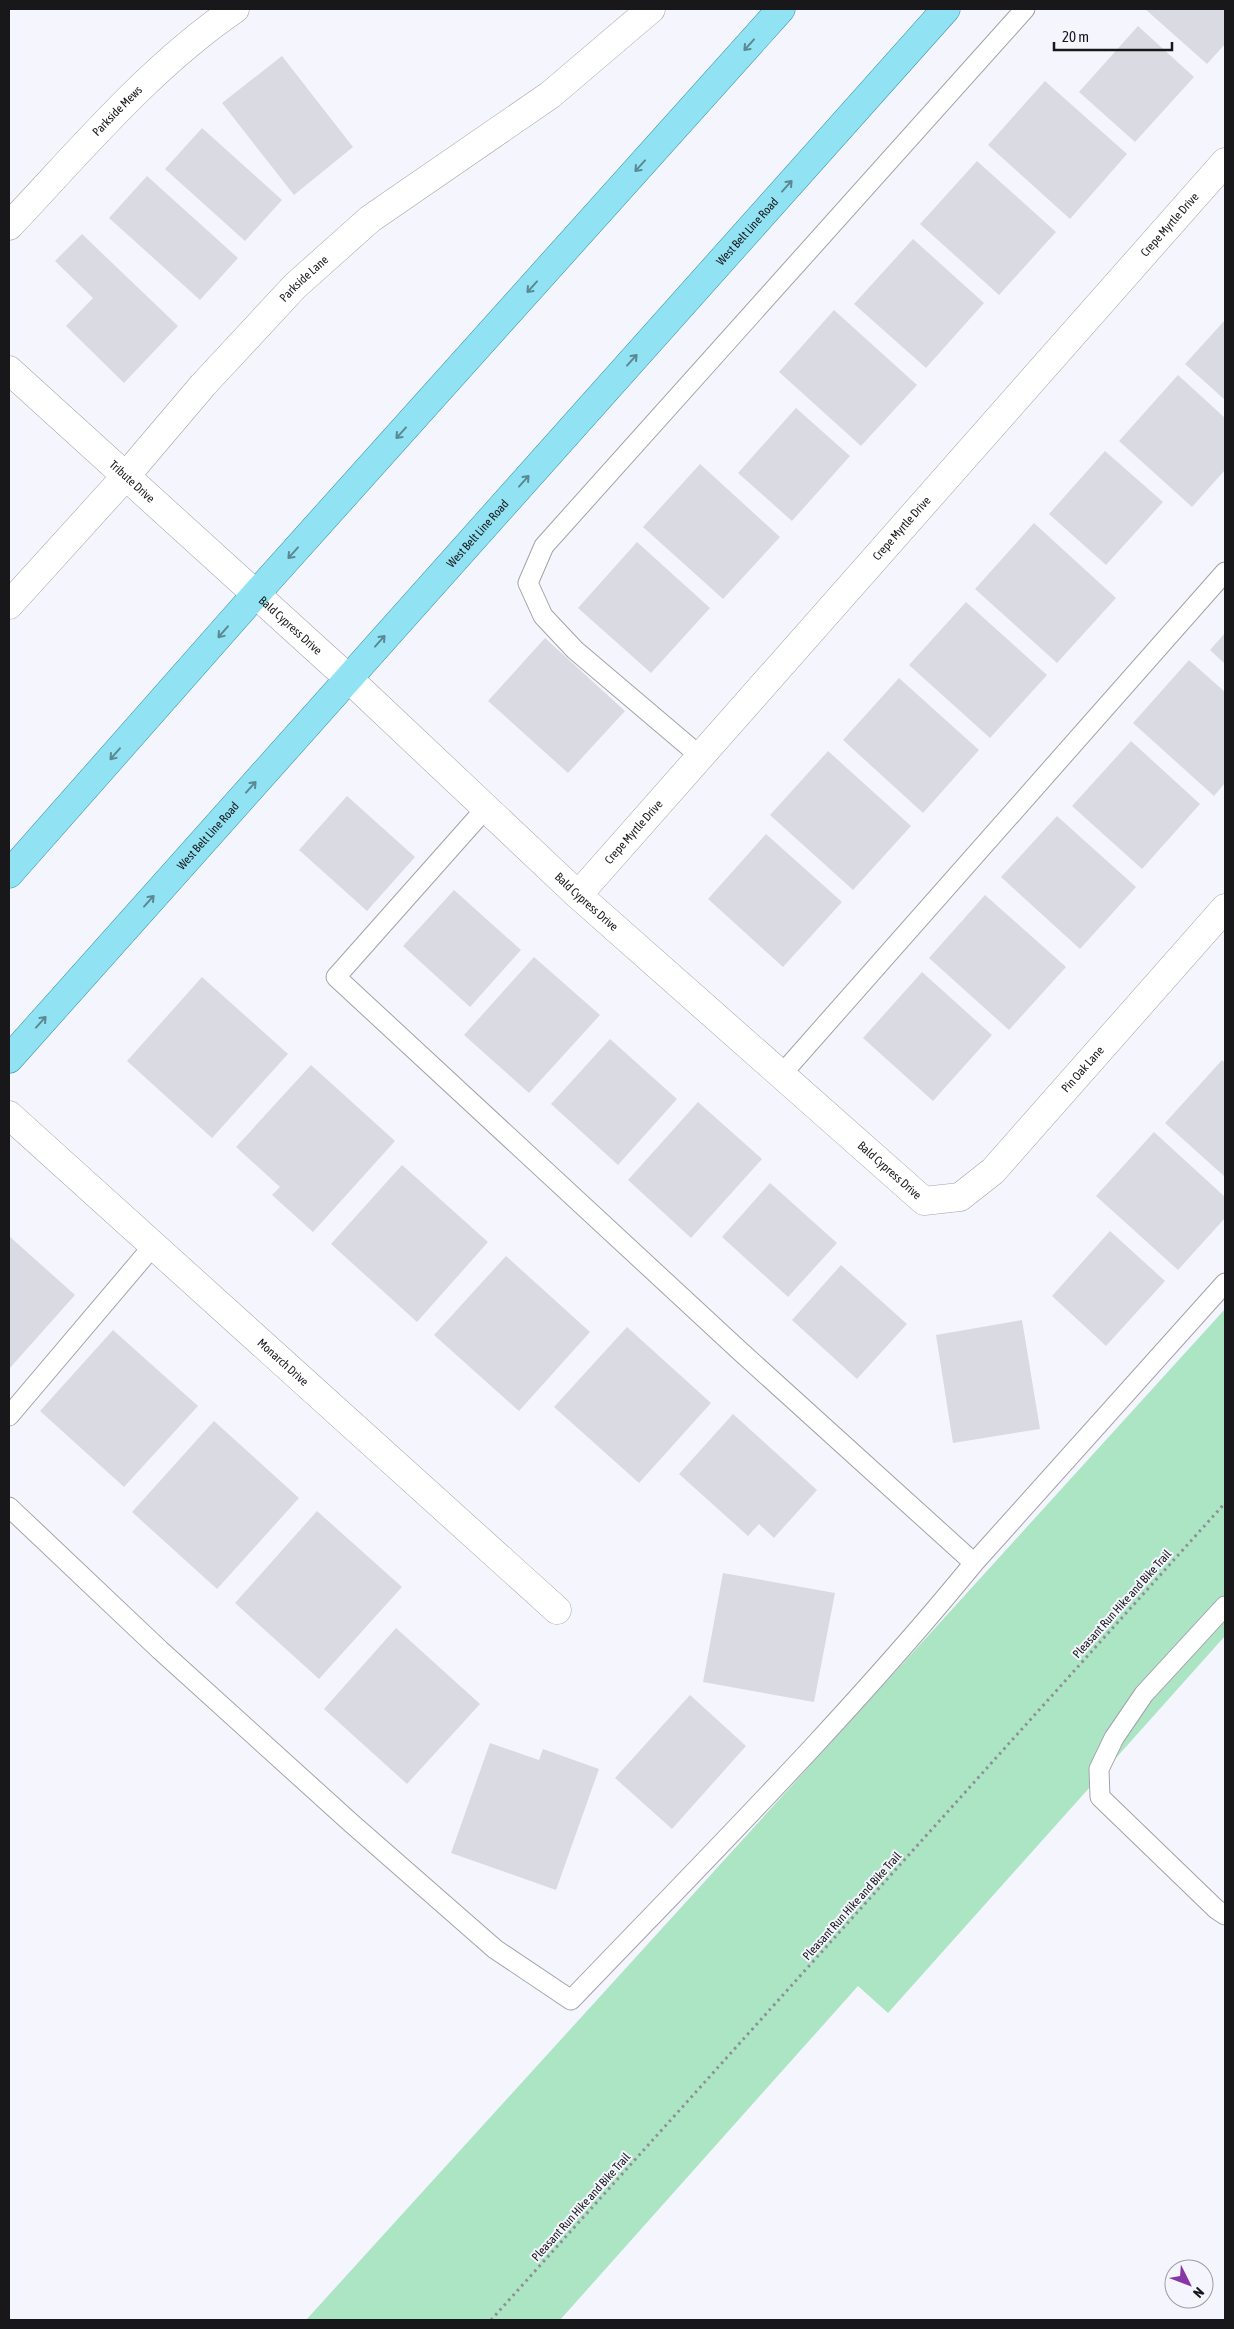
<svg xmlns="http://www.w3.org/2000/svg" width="1234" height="2329" viewBox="0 0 1234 2329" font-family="'Asap Condensed',sans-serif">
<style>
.green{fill:#ace5c4}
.building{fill:#dadae2}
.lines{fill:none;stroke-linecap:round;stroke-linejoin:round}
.service-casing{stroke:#a2a3aa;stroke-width:21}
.minor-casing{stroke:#a2a3aa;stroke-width:29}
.primary-casing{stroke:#3790a2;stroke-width:29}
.path{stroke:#8f9095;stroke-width:3;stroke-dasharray:2.5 4;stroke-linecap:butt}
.service{stroke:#fff;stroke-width:19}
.minor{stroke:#fff;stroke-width:28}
.primary{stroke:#91e3f3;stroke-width:28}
.oneway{stroke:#5b8892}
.labels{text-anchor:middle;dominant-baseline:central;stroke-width:4;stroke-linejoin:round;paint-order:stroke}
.street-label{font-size:12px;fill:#18181b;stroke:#f5f6fd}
</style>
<rect width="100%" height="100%" fill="#f5f6fd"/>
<!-- green -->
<path class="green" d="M1225,1309V1636L888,2013L858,1986L560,2320H306Z"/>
<!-- building -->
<path class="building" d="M1145,9H1225V44L1207,64Z
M1138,26L1194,77L1135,142L1079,92Z
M282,56L353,147L294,195L222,103Z
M1045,81L1127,154L1070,219L988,145Z
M202,128L282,200L245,241L165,169Z
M977,161L1056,232L999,295L920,224Z
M147,176L238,258L200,300L109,218Z
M82,234L178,326L124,383L66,326L93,298L55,261Z
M913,239L984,303L926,368L854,304Z
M834,310L917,385L861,446L779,372Z
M1225,320V400L1185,364Z
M1178,375L1225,418V470L1192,507L1119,441Z
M796,408L850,456L792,521L738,473Z
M1105,451L1163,502L1106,565L1049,514Z
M700,464L780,537L723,599L643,527Z
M1034,523L1116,598L1057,663L975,589Z
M637,542L710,608L651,673L578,608Z
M966,602L1047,675L990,738L909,665Z
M1225,633V664L1210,650Z
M545,638L625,711L568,773L488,701Z
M1189,660L1225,692V783L1214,796L1133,723Z
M899,678L979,750L923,813L843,740Z
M1131,741L1200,804L1142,869L1072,806Z
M828,751L911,826L853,890L770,815Z
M347,796L415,857L367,911L299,850Z
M1057,816L1136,887L1080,949L1001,877Z
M766,834L842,902L783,967L708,899Z
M454,890L521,950L470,1007L403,946Z
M985,895L1066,967L1009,1030L929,958Z
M534,957L600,1015L529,1093L464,1035Z
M922,972L992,1035L933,1101L863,1038Z
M202,977L288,1054L212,1138L127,1061Z
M610,1039L677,1099L618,1165L551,1104Z
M1222,1060L1225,1063V1177L1165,1123Z
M311,1065L395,1141L313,1232L272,1195L280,1187L236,1147Z
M698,1102L762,1159L691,1238L628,1180Z
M1154,1132L1225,1197V1218L1178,1270L1096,1196Z
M402,1165L488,1242L417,1322L331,1244Z
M770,1183L837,1243L788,1297L722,1237Z
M1110,1231L1165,1281L1106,1346L1052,1296Z
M9,1236L75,1295L9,1369Z
M506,1256L590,1332L519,1411L434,1335Z
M841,1265L907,1324L857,1379L792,1320Z
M1022,1320L1040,1429L953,1443L936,1335Z
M627,1327L711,1403L639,1483L554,1407Z
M113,1330L198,1406L124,1487L40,1411Z
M733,1414L817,1490L774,1538L759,1524L748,1536L679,1474Z
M214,1421L299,1498L217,1589L132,1512Z
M317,1511L402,1587L319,1679L235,1603Z
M723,1573L835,1593L814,1702L703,1682Z
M396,1628L480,1704L407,1784L324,1709Z
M690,1695L746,1746L672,1829L615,1778Z
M490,1743L539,1760L543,1749L599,1769L556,1890L451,1853Z"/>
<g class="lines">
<!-- service casing -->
<g class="service-casing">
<path id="service" d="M700,756L575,650L543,616L528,583L544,546L1025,9
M486,808L336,977L741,1352L974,1563L1225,1283
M781,1075L1225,572
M9,1416L153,1246
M9,1507L160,1650L350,1822L495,1949L571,2000C708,1857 849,1716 974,1563
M1225,1606L1144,1694L1114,1738L1099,1769L1100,1797L1216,1909L1225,1915"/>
</g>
<!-- minor casing -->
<g class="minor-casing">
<g id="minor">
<path id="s1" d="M9,226C80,151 150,67 235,9"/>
<path id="s2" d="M9,370L348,678L578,895L924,1201L960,1197L993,1171L1225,908"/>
<path id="s3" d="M9,605L125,477L203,385L295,286L370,219L550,95L651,9"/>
<path id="s4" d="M578,895L1225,162"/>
<path id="s5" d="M9,1115L557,1610"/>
</g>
</g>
<!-- primary casing -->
<g class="primary-casing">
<g id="primary">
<path d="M9,874L255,595L781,9"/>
<path id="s6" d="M9,1059L946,9"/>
</g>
</g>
<!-- path -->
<path class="path" d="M491,2320L1225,1503"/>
<!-- service -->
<use href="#service" class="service"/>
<!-- minor -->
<use href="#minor" class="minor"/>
<!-- primary -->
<use href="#primary" class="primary"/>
</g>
<!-- one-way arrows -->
<defs><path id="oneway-shaft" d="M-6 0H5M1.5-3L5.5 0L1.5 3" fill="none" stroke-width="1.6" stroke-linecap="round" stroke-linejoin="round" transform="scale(1.25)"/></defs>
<g class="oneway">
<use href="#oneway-shaft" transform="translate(749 45) rotate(132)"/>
<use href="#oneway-shaft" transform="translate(640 166) rotate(132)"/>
<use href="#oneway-shaft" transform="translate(787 186) rotate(-48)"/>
<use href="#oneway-shaft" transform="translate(532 287) rotate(132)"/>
<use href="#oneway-shaft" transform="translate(632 360) rotate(-48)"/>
<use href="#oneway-shaft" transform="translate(401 433) rotate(132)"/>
<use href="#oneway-shaft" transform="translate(524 481) rotate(-48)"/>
<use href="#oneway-shaft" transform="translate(293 553) rotate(132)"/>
<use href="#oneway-shaft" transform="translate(223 632) rotate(131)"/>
<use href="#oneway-shaft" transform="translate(380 641) rotate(-48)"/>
<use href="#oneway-shaft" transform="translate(115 754) rotate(131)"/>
<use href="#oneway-shaft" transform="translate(251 787) rotate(-48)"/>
<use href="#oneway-shaft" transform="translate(149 901) rotate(-48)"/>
<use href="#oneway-shaft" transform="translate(41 1022) rotate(-48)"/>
</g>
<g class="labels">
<!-- street labels -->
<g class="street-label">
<text stroke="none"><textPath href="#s1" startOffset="158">Parkside Mews</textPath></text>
<text stroke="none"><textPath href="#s4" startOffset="894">Crepe Myrtle Drive</textPath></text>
<text stroke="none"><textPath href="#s6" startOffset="1109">West Belt Line Road</textPath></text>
<text stroke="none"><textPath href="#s3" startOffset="440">Parkside Lane</textPath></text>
<text stroke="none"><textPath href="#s2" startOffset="166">Tribute Drive</textPath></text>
<text stroke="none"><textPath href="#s4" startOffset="489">Crepe Myrtle Drive</textPath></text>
<text stroke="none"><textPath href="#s6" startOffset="704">West Belt Line Road</textPath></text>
<text stroke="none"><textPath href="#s2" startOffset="380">Bald Cypress Drive</textPath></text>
<text stroke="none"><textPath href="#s4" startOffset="84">Crepe Myrtle Drive</textPath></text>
<text stroke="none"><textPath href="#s6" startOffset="299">West Belt Line Road</textPath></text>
<text stroke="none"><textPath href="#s2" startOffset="785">Bald Cypress Drive</textPath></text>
<text stroke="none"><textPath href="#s2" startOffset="1450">Pin Oak Lane</textPath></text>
<text stroke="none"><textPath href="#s2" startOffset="1190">Bald Cypress Drive</textPath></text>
<text stroke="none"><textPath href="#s5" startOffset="369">Monarch Drive</textPath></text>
<text transform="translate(1122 1604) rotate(-48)">Pleasant Run Hike and Bike Trail</text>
<text transform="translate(852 1906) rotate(-48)">Pleasant Run Hike and Bike Trail</text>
<text transform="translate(581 2207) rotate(-48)">Pleasant Run Hike and Bike Trail</text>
</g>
</g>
<!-- border -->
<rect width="1234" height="2329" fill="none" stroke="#18181b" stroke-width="20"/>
<!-- north arrow -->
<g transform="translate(1189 2284) rotate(132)"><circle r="24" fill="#f5f6fd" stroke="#9d9da3"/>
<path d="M0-4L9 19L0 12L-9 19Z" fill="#8836a5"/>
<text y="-8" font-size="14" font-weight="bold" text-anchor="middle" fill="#18181b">N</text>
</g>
<!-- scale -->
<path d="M1054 42v8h118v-8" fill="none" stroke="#18181b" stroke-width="2.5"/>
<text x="1062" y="42" font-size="15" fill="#18181b" stroke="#f5f6fd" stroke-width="4" paint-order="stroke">20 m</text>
</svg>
